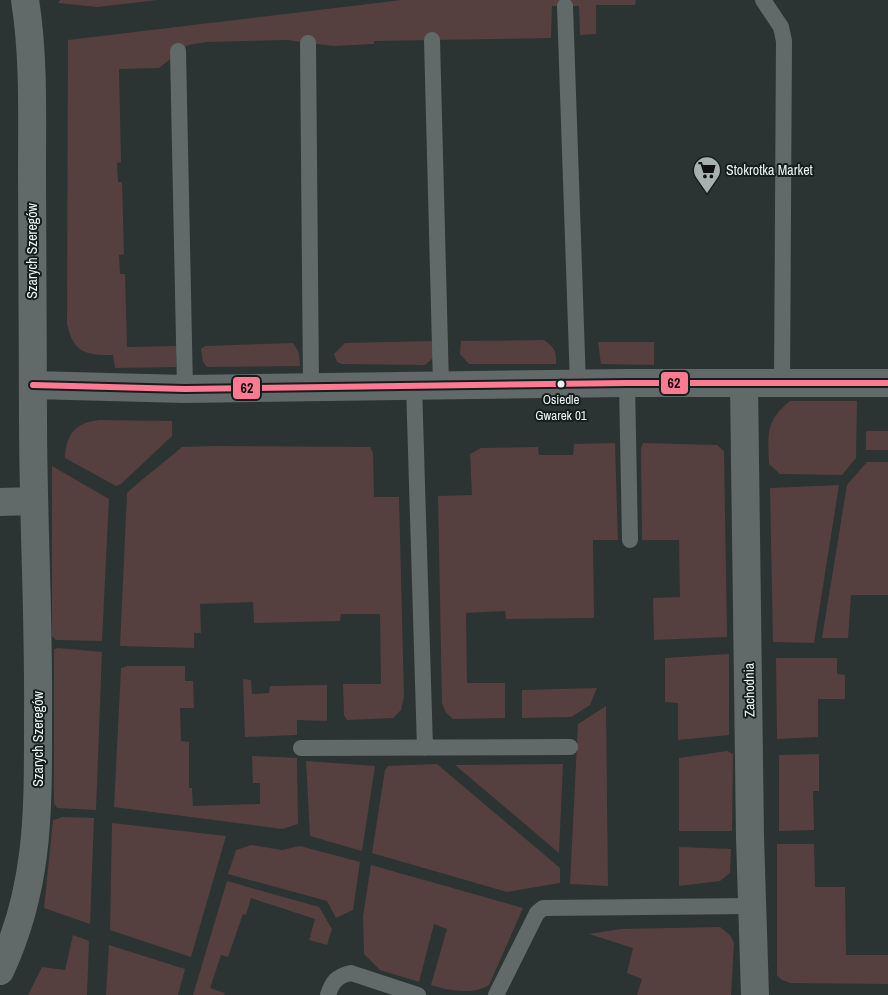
<svg xmlns="http://www.w3.org/2000/svg" width="888" height="995" viewBox="0 0 888 995" font-family="'Archivo Narrow',sans-serif">
<style>
.green{fill:#563f3f}
.lines{fill:none;stroke-linecap:round;stroke-linejoin:round}
.service{stroke:#616a69;stroke-width:16}
.minor{stroke:#616a69;stroke-width:28}
.bus-1-casing{stroke:#161e1d;stroke-width:10}
.bus-1{stroke:#fe7a93;stroke-width:6}
.bus-dot{fill:#eaf4f3;stroke:#161e1d;stroke-width:2}
.labels{text-anchor:middle;dominant-baseline:central;stroke-width:4;stroke-linejoin:round;paint-order:stroke}
.bus-label{font-size:13px;fill:#eaf4f3;stroke:#161e1d}
.poi-label{font-size:14px;fill:#eaf4f3;stroke:#161e1d;text-anchor:start}
.street-label{font-size:14px;fill:#eaf4f3;stroke:#161e1d}
.line-badge{stroke:#161e1d;stroke-width:2}
.pale-badge-label{font-size:14px;text-anchor:middle;font-weight:bold;fill:#111}
</style>
<rect width="100%" height="100%" fill="#2b3433"/>
<!-- green -->
<path class="green" d="M60,0H158L97,7L58,3Z
M402,0H636L635,5H596V34L580,35L579,6H552L551,38L374,41V44L333,46L286,40L207,42L188,45L159,68L119,69L121,162L117,163L118,182H122L124,254L119,255L120,274H125L127,347L177,346L176,367L115,368L113,355C86,355 74,354 67,324L68,40Z
M544,340C554,347 557,351 556,364H469L460,354L461,341Z
M431,341L436,347L434,357L425,365L342,364L337,362L334,354L345,343Z
M598,342H654V365L601,364Z
M293,343L299,353L300,366L207,367L203,362L201,349L205,346Z
M790,401H857L856,458L842,475L780,474L769,464C768,435 765,421 790,401Z
M99,420L172,421V436L121,484L116,486L65,458C66,434 75,423 99,420Z
M866,431H888V450H866Z
M615,443L618,540H593L594,618L506,619L505,611L466,613L467,683H505V718L453,719L446,713L442,703L438,496L472,495L470,454L481,448L538,447L539,455H573L574,444Z
M643,443L717,445L724,451L727,637L654,640L653,598L680,597L679,540H642L641,448Z
M214,446L370,447L373,453L374,497H399L404,697L401,710L393,718L347,720L344,715L343,684H381L380,614H341L340,621L254,623L253,602L200,604L201,633H194V648L120,646L127,493C145,476 164,463 182,447Z
M867,462H888V595H851L848,638H822L847,485Z
M52,466L109,499L102,641L56,640L52,636Z
M839,485L814,643L773,642L770,488Z
M58,648L102,652L96,810L57,808L54,803V649Z
M729,654V735L678,740V703L665,702V658Z
M776,658H837V674L845,675V699H818V737L777,739Z
M127,666H185V681H193L194,708H180L181,741L189,742V788H192L193,806L260,804V783H253L252,756L297,758L298,824L282,829L114,807L121,668Z
M243,679L251,680L252,694L269,693L270,686L327,685V721L297,720V735L245,737Z
M597,688L590,705L571,717L522,718V690Z
M606,706L608,886L570,884L578,724Z
M727,751L733,754L732,831H679V758Z
M819,754V791H813L814,830L779,831V755Z
M306,761L375,766L362,851L310,836Z
M437,764L560,868V883L507,892L372,853L385,770L388,766Z
M563,764L559,853L455,765Z
M63,817L94,818L90,924L44,908L53,820Z
M112,823L226,836L191,957L110,930Z
M777,844H814L815,887H845L846,955H888V984L791,983L782,980L777,975Z
M251,845L282,850L300,846L360,862L353,910L336,918L327,901L228,874L236,850Z
M679,847L731,849L730,873L720,881L679,886Z
M371,865L523,908L489,985C474,995 450,991 431,985L447,929L434,924L419,982L380,970L364,954L363,916Z
M227,881L319,907L332,929L327,945L309,940L315,919L251,898L246,915L243,914L228,957L221,955L210,988L225,993L224,995H193Z
M720,927L730,935L734,943L731,995H637L642,979L627,973L633,948L589,934L621,929Z
M73,935L89,941L87,995H28L42,967L65,970Z
M109,945L185,969L178,995H106Z"/>
<g class="lines">
<!-- service -->
<path class="service" d="M763,0L781,27L784,41L782,384
M565,6L578,384
M432,40L441,385
M308,43L311,387
M178,51L185,389
M627,383L630,540
M414,385L425,748
M301,748L570,747
M328,995C332,982 337,976 351,973L418,995
M496,995L537,913L543,908L752,906"/>
<!-- minor -->
<path class="minor" d="M744,384L750,837L755,995
M33,385L185,389L627,383H888
M0,502L33,501
M0,971C40,886 38,808 38,716C39,617 33,517 33,417C33,335 32,253 32,172C32,114 34,56 25,0"/>
<!-- bus-1 casing -->
<g class="bus-1-casing">
<path id="bus-1" d="M33,385L185,389L627,383H888"/>
</g>
<!-- bus-1 -->
<use href="#bus-1" class="bus-1"/>
</g>
<!-- icons -->
<defs>
<g id="supermarket-pin" transform="scale(1.4375)"><path d="M0 17L-7.5 6A9.5 9.5 0 1 1 7.5 6Z" fill="#a7b1b0" stroke="#161e1d"/><path d="M-6-5.5h2.5l.6 2H6L4.5 2H-2.5L-4.4-4H-6ZM-1.5 3.2a1.3 1.3 0 1 0 .1 0ZM3 3.2a1.3 1.3 0 1 0 .1 0Z" fill="#111"/></g>
</defs>
<g fill-rule="evenodd">
<use href="#supermarket-pin" x="707" y="170"/>
</g>
<!-- markers -->
<circle class="bus-dot" cx="561" cy="384" r="4.5"/>
<g class="labels">
<!-- bus labels -->
<g class="bus-label">
<text x="561" y="399">Osiedle<tspan x="561" dy="16">Gwarek 01</tspan></text>
</g>
<!-- poi labels -->
<g class="poi-label">
<text x="726" y="170">Stokrotka Market</text>
</g>
<!-- street labels -->
<g class="street-label">
<text transform="translate(32 251) rotate(-90)">Szarych Szeregów</text>
<text transform="translate(749 690) rotate(-91)">Zachodnia</text>
<text transform="translate(38 739) rotate(-90)">Szarych Szeregów</text>
</g>
</g>
<g class="line-badge">
<rect x="660" y="371" width="29" height="24" rx="5" fill="#fe7a93"/>
<rect x="232" y="376" width="29" height="24" rx="5" fill="#fe7a93"/>
</g>
<g class="pale-badge-label">
<text x="674" y="388">62</text>
<text x="247" y="393">62</text>
</g>
</svg>
